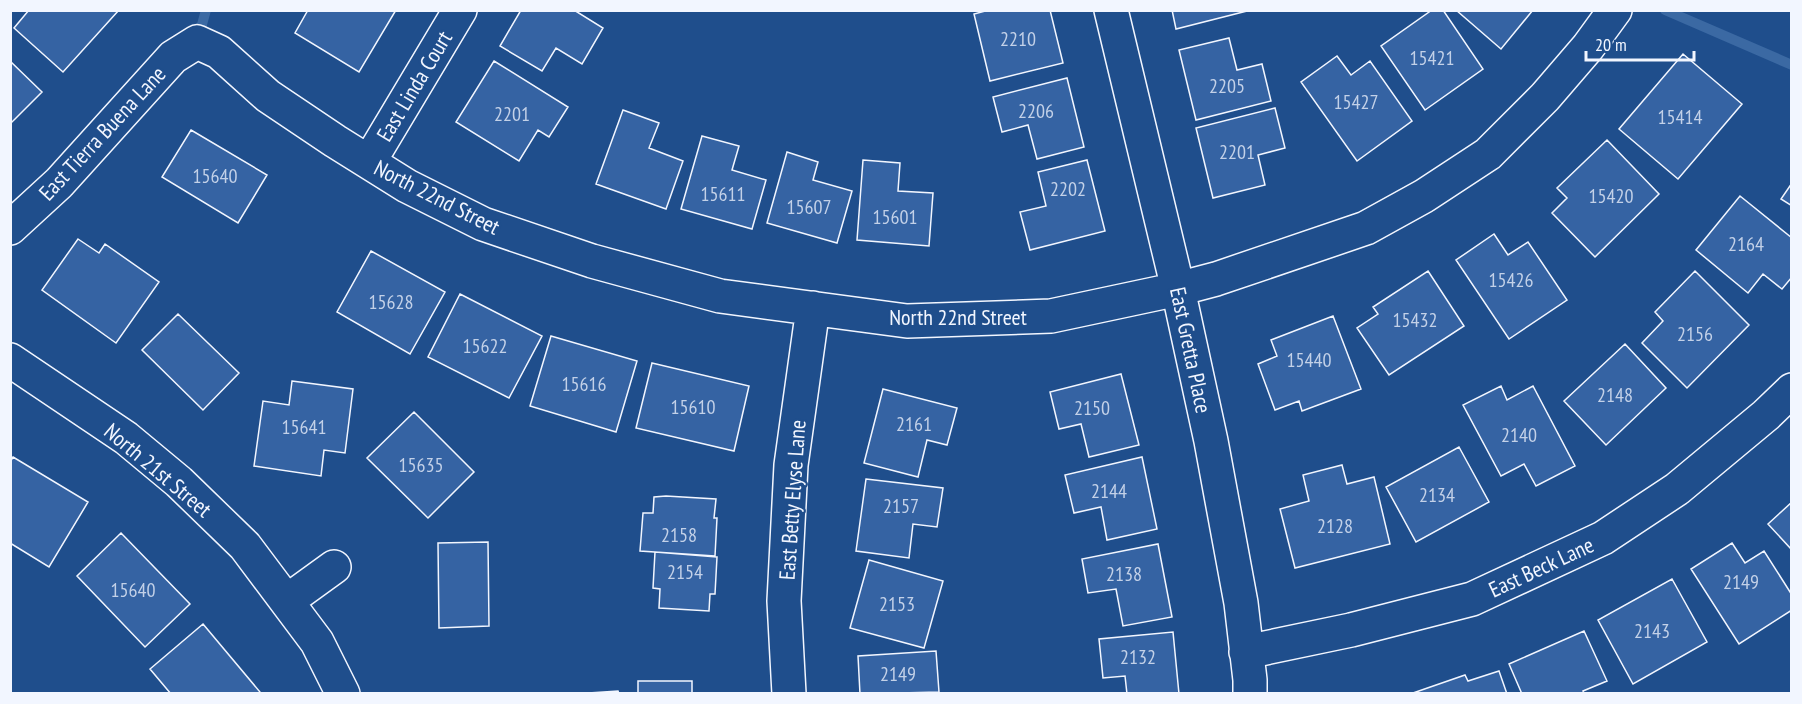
<svg xmlns="http://www.w3.org/2000/svg" width="1802" height="704" viewBox="0 0 1802 704" font-family="'PT Sans Narrow',sans-serif">
<style>
.lines{fill:none;stroke-linecap:round;stroke-linejoin:round}
.stream{stroke:#3b69a3;stroke-width:10}
.building{fill:#3563a3;stroke:#f2f6ff;stroke-width:1.5}
.minor-casing{stroke:#f2f6ff;stroke-width:36}
.minor{stroke:#1f4e8c;stroke-width:33}
.labels{text-anchor:middle;dominant-baseline:central;stroke-width:4.5;stroke-linejoin:round;paint-order:stroke}
.number-label{font-size:20px;fill:#c3d1e8}
.street-label{font-size:22px;fill:#f2f6ff;stroke:#1f4e8c}
</style>
<rect width="100%" height="100%" fill="#1f4e8c"/>
<g class="lines">
<!-- stream -->
<path class="stream" d="M1665,10L1792,65
M198,39L206,10"/>
</g>
<!-- building -->
<path class="building" d="M119,10L63,72L14,28L29,10Z
M308,10H396L359,72L295,33Z
M521,10H574L603,28L582,64L556,48L542,71L500,46Z
M989,10H1050L1063,63L990,81L974,14Z
M1172,10H1251L1176,29Z
M1432,10H1443L1483,69L1425,110L1381,46Z
M1456,10H1533L1501,49Z
M1229,38L1237,70L1262,64L1271,101L1196,120L1179,50Z
M1683,54L1742,104L1678,179L1619,129Z
M1337,56L1351,75L1370,61L1412,121L1357,161L1301,82Z
M10,61L42,92L10,124Z
M494,61L568,107L549,137L538,130L519,161L456,122Z
M1067,78L1084,147L1037,159L1028,125L1002,132L993,97Z
M1275,108L1285,148L1258,155L1265,185L1213,198L1196,128Z
M623,110L659,123L649,148L683,161L666,209L596,184Z
M191,130L267,175L238,223L162,177Z
M702,136L739,146L732,170L766,180L752,229L681,209Z
M1607,140L1659,194L1595,257L1552,213L1567,198L1557,188Z
M787,152L818,162L813,180L852,191L837,243L767,223Z
M863,160L900,163L898,191L933,193L929,246L857,240Z
M1087,160L1105,231L1030,250L1020,212L1046,206L1038,172Z
M1792,183V206L1781,199Z
M1740,196L1792,238V277L1782,289L1763,274L1748,293L1696,250Z
M1494,234L1508,255L1528,242L1567,300L1509,339L1456,260Z
M78,239L99,253L105,244L159,282L116,343L42,290Z
M371,251L445,292L410,354L337,312Z
M1428,271L1464,326L1389,375L1357,328L1378,314L1373,307Z
M1695,271L1749,325L1687,388L1642,343L1663,321L1655,312Z
M460,294L542,336L509,398L428,357Z
M178,314L239,373L203,410L142,350Z
M1333,316L1361,389L1302,411L1299,401L1275,410L1258,364L1277,356L1271,340Z
M551,336L637,361L616,432L530,406Z
M1625,344L1666,388L1606,445L1564,401Z
M652,363L749,386L734,451L636,428Z
M1121,374L1139,445L1089,457L1081,424L1059,429L1050,392Z
M292,381L353,389L345,453L324,450L321,476L254,466L263,401L289,405Z
M1501,386L1507,400L1533,386L1575,466L1536,486L1524,464L1501,476L1463,405Z
M883,389L957,408L947,445L927,440L918,477L864,463Z
M414,412L474,472L428,518L367,458Z
M1459,447L1489,502L1416,542L1386,487Z
M13,457L88,502L49,567L10,543V462Z
M1142,457L1157,529L1107,540L1101,507L1074,513L1065,475Z
M1342,465L1347,484L1374,477L1390,544L1295,568L1280,509L1309,501L1303,475Z
M866,479L943,488L937,527L913,524L909,558L856,551Z
M666,496L716,499L714,518H717L715,556L640,551L643,513H653L654,497Z
M1792,502V550L1768,524Z
M121,533L190,604L145,647L77,576Z
M488,542L489,626L439,628L438,543Z
M1732,543L1745,563L1764,551L1792,595V610L1739,644L1691,569Z
M1158,544L1172,617L1123,626L1116,589L1088,593L1082,559Z
M655,552L717,557L715,594H710L709,611L659,608L660,589L653,588Z
M869,560L943,581L924,648L850,628Z
M1672,579L1707,642L1633,684L1598,620Z
M203,624L260,692L257,694H171L150,669Z
M1584,631L1607,681L1583,691L1584,694H1522L1509,664Z
M1173,632L1179,694H1127L1125,676L1103,678L1099,639Z
M936,651L939,692L860,694L858,656Z
M1499,671L1507,694L1413,693L1465,675L1468,681Z
M638,681H692V694H638Z
M618,691L619,694H573Z"/>
<g class="lines">
<!-- minor casing -->
<g class="minor-casing">
<path id="minor" d="M1111,10L1178,289L1211,441L1241,603L1250,680V694
M369,162L460,10
M10,228L59,183L173,57L197,42L219,52L268,96L335,141L407,186L483,224L592,261L720,296L907,321L1051,316L1178,289L1216,279L1366,228L1424,196L1488,154L1545,97L1588,47L1615,10
M10,360L126,438L179,482L245,546L317,642L343,694
M287,601L334,567
M1246,652L1351,630L1472,599L1603,538L1677,489L1766,415L1792,390
M789,694L784,601L791,465L813,308"/>
</g>
<!-- minor -->
<use href="#minor" class="minor"/>
</g>
<g class="labels">
<!-- number labels -->
<g class="number-label">
<text x="1018" y="39">2210</text>
<text x="1432" y="58">15421</text>
<text x="1227" y="86">2205</text>
<text x="1356" y="102">15427</text>
<text x="1036" y="111">2206</text>
<text x="512" y="114">2201</text>
<text x="1680" y="117">15414</text>
<text x="1237" y="152">2201</text>
<text x="215" y="176">15640</text>
<text x="1068" y="189">2202</text>
<text x="723" y="194">15611</text>
<text x="1611" y="196">15420</text>
<text x="809" y="207">15607</text>
<text x="895" y="217">15601</text>
<text x="1746" y="244">2164</text>
<text x="1511" y="280">15426</text>
<text x="391" y="302">15628</text>
<text x="1415" y="320">15432</text>
<text x="1695" y="334">2156</text>
<text x="485" y="346">15622</text>
<text x="1309" y="360">15440</text>
<text x="584" y="384">15616</text>
<text x="1615" y="395">2148</text>
<text x="693" y="407">15610</text>
<text x="1092" y="408">2150</text>
<text x="914" y="424">2161</text>
<text x="304" y="427">15641</text>
<text x="1519" y="435">2140</text>
<text x="421" y="465">15635</text>
<text x="1109" y="491">2144</text>
<text x="1437" y="495">2134</text>
<text x="901" y="506">2157</text>
<text x="1335" y="526">2128</text>
<text x="679" y="535">2158</text>
<text x="685" y="572">2154</text>
<text x="1124" y="574">2138</text>
<text x="1741" y="582">2149</text>
<text x="133" y="590">15640</text>
<text x="897" y="604">2153</text>
<text x="1652" y="631">2143</text>
<text x="1138" y="657">2132</text>
<text x="898" y="674">2149</text>
</g>
<!-- street labels -->
<g class="street-label">
<text transform="translate(414 86) rotate(-59)">East Linda Court</text>
<text transform="translate(102 133) rotate(-47)">East Tierra Buena Lane</text>
<text transform="translate(437 197) rotate(27)">North 22nd Street</text>
<text x="958" y="317">North 22nd Street</text>
<text transform="translate(1191 350) rotate(78)">East Gretta Place</text>
<text transform="translate(158 470) rotate(40)">North 21st Street</text>
<text transform="translate(792 500) rotate(-86)">East Betty Elyse Lane</text>
<text transform="translate(1541 567) rotate(-25)">East Beck Lane</text>
</g>
</g>
<!-- border -->
<rect width="1802" height="704" fill="none" stroke="#f2f6ff" stroke-width="24"/>
<!-- scale -->
<path d="M1586 51v9h108v-9" fill="none" stroke="#f2f6ff" stroke-width="3"/>
<text x="1595" y="51" font-size="18" fill="#f2f6ff" stroke="#1f4e8c" stroke-width="4.5" paint-order="stroke">20 m</text>
</svg>
